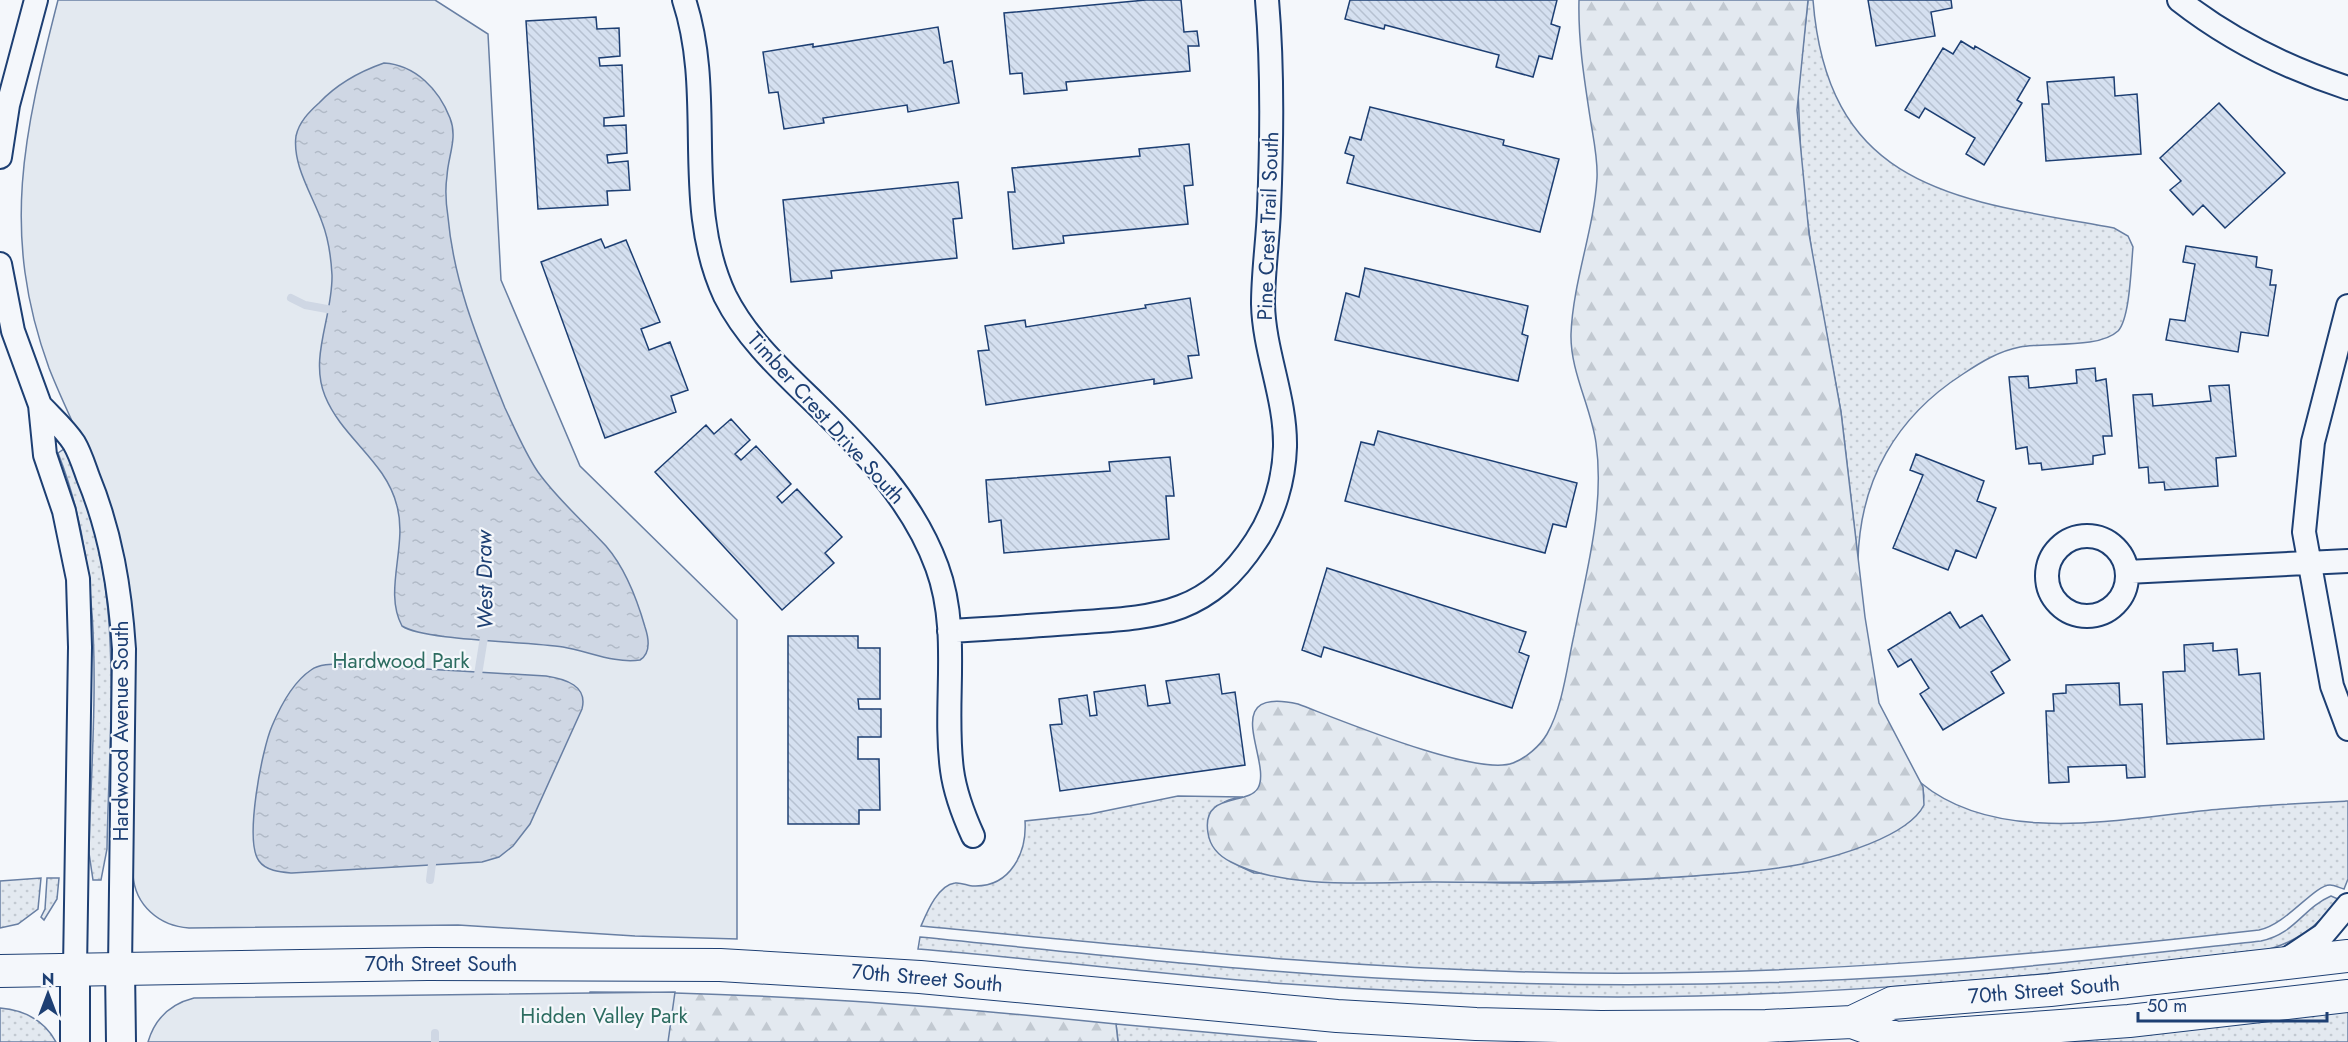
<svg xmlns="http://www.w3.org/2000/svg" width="2348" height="1042" viewBox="0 0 2348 1042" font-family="Jost,sans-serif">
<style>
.grass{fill:url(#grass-dots);stroke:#687fa3;stroke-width:1.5}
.forest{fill:url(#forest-firs);stroke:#687fa3;stroke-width:1.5}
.park{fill:#e3e9f0;stroke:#687fa3;stroke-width:1.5}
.water{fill:url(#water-ripples);stroke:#687fa3;stroke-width:1.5}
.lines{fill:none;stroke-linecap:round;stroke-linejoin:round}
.stream{stroke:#cfd7e4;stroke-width:8}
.building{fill:url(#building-back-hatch);stroke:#1d3f73;stroke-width:1.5}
.minor-casing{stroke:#1d3f73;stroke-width:26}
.tertiary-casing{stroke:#1d3f73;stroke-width:32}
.secondary-casing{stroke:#1d3f73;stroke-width:34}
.minor{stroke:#f4f7fb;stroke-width:22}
.tertiary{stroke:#f4f7fb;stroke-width:28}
.secondary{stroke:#f4f7fb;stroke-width:32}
.labels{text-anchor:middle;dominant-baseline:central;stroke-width:4.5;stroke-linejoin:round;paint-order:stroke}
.street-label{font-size:21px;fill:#1d3f73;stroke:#f4f7fb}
.park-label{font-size:21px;fill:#2c6c60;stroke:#f4f7fb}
.water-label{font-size:22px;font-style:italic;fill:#1d3f73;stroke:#f4f7fb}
</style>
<defs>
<pattern id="grass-dots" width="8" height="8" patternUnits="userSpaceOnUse" patternTransform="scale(1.5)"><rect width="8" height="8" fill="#e3e9f0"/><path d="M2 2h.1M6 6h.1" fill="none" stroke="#c2c9d1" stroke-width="1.8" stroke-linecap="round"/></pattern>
<pattern id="forest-firs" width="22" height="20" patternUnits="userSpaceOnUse" patternTransform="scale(1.5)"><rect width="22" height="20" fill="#e3e9f0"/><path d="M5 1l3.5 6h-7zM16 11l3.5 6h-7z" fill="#c2c9d1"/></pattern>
<pattern id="water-ripples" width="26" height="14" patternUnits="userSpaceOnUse" patternTransform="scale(1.5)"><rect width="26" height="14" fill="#cfd7e4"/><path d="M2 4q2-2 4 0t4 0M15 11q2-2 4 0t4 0" fill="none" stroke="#b1bac7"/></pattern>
<pattern id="building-back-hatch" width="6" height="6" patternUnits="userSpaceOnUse" patternTransform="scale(1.5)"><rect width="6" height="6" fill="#d5e0f0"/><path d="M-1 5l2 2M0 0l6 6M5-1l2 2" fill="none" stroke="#b6c1d1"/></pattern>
</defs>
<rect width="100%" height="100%" fill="#f4f7fb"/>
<!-- grass -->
<path class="grass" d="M1808,0H1813C1828,192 1960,200 2114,228L2128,236L2133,247C2131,267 2130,318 2118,331C2099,349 2046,342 2020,347C1999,351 1981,362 1963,374C1896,417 1860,480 1858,560L1841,412L1813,261L1802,180L1798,92Z
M64,449C128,569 109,718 107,849L101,880H93L89,853C92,717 109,582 58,453Z
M1921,783C2000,848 2128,817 2221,809C2263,805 2306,803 2348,801V879L2344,889C2340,888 2334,885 2330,885C2314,885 2286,925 2259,930C2036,955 1812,975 1587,973C1364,971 1143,947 921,926C927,912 938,885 955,883C961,882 968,886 974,886C1011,887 1027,852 1025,821L1090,814L1178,796L1243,797C1232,798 1220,802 1214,812C1195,842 1229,862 1254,873C1341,876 1430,883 1518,883C1566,884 1615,881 1663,878C1740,873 1815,869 1885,835C1908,825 1932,811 1921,783Z
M41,878L38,909L18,924L0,928V881Z
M47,878H59L57,899L44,920L41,917L45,909Z
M2331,896L2338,899C2317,929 2293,944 2258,952C2043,975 1835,997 1618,997C1508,996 1398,992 1288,984C1164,975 1041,959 918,949L920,937C1104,955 1287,977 1472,982C1618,987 1765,985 1911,976C2028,968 2144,954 2261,941C2295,934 2303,908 2331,896Z
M0,1008C24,1010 44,1020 56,1042H0Z
M2348,1010V1042H2047Z
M1116,1024L1317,1042H1118Z"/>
<!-- forest -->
<path class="forest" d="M1579,0H1808L1797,110L1809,234L1841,412L1865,617L1879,703L1923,787L1924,805C1908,837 1835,857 1802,864C1761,872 1719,874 1678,877C1596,882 1515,883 1434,882C1375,882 1283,890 1231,862C1219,856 1210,847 1208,833C1201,791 1248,806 1258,788C1273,762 1216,686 1298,704C1338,719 1476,777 1513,763C1526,758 1540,746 1547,734C1563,706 1567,666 1574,635C1586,573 1605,507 1596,443C1591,407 1570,371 1571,334C1573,281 1594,230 1597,178C1598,158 1593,137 1590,117C1584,78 1578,40 1579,0Z
M590,992C766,992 941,1006 1116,1024L1118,1042H578Z"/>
<!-- park -->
<path class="park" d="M58,0H435L488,34L501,280L580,466L737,620V939L635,936L458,925L189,928C159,926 135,905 133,875C128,770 145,667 125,562C112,494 74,432 49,368C0,233 24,133 58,0Z
M675,992L668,1042H148C155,1018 170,1004 194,998Z"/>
<!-- water -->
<path class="water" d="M384,63C416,65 439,90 450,118C458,138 448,156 447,176C445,189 446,204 448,217C454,285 480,345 505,408C515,429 525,453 538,472C558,500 583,521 606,546C626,569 637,599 645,627C649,639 651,653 640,660C615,664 588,651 563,647C527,641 425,641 402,626C383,591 408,546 397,506C386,461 342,438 325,396C309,357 333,316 332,275C331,257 329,240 322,222C313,196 292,165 296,136C299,122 309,112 319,103C336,85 361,71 384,63Z
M342,664L546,676C566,679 588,686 582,709L530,824L513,846L499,857L482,862L292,873C281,872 266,871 259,861C244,841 262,749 272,726C280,707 293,682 311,670C319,664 332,664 342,664Z"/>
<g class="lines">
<!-- stream -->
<path class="stream" d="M291,298L305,305L338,311
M477,681L485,631
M430,880L433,856
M435,1042V1033"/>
</g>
<!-- building -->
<path class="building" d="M1146,0H1181L1184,32L1197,31L1199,46H1188L1190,71L1066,82L1067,90L1024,94L1022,73L1010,74L1004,13Z
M1350,0H1557L1551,24L1560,27L1552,59L1539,56L1533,77L1496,67L1499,55L1385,25L1384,29L1345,19Z
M1868,0H1951L1952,8L1931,12L1935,36L1876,46Z
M596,17L597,29L619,28L620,56L599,58L600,66L622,65L624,116L604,118V126L626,125L627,153L607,155L608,163L628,161L630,190L607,191L608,205L538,209L526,21Z
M938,27L944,63L952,61L959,103L908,112L907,105L823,118L824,123L784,129L778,92L769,93L763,52L813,44V47Z
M1961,41L1974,49L1975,46L2030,78L2017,100L2022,103L1984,165L1966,154L1975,138L1925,108L1919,118L1905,110L1943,48L1953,54Z
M2114,77L2115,96L2137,94L2141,154L2046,161L2042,104H2049L2047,82Z
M2219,103L2285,173L2225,228L2203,205L2193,215L2170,190L2181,181L2160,158Z
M1370,107L1504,140L1503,145L1559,159L1540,232L1347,183L1354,156L1345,153L1350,137L1361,140Z
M1189,144L1193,185L1184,186L1188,224L1063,236L1064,243L1013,249L1008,192H1015L1012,168L1140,156L1139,149Z
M958,182L962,218L953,219L957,258L831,271L832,278L791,282L783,200Z
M601,239L605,248L626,240L660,322L641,329L649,350L670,342L688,390L671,396L676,412L605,438L541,262Z
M2186,246L2257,257L2256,267L2272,270L2270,285H2276L2268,336L2241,332L2238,352L2166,340L2170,319L2185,321L2195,264L2183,262Z
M1365,268L1528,306L1522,334L1528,336L1518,381L1335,340L1346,293L1359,297Z
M1190,298L1199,355L1188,356L1192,378L1154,384V379L986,405L978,351L989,350L985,326L1025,320L1026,327L1146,308L1145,305Z
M2095,368L2096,381L2106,379L2112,436H2103L2105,454L2093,456V464L2042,470L2041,463L2029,464L2027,447L2016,449L2009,377L2028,376L2029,388L2077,383L2076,370Z
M2229,385L2236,456L2216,458L2218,486L2165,490L2164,482L2149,483L2148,467L2139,468L2133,395L2152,394L2153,406L2211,401L2209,386Z
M731,419L750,440L735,454L741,460L756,446L791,484L777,497L782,503L797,489L842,537L825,553L834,563L782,610L655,472L706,425L714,434Z
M1378,431L1577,483L1566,527L1553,524L1545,553L1345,501L1361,442L1374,445Z
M1916,454L1984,481L1977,501L1996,508L1976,558L1956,550L1948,570L1893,548L1923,475L1910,470Z
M1170,457L1174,496H1166L1169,539L1004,553L1001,520L989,522L986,480L1110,471L1109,462Z
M1327,568L1526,632L1519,652L1529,656L1512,708L1324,647L1321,657L1302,650Z
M1950,612L1960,628L1982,615L2010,660L1991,672L2004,693L1943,730L1920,694L1929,688L1911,659L1898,667L1888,650Z
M788,636H858V648H880V699H858L859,709H881V737H858V759H879L880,810H859V824H788Z
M2213,643V651L2237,649L2239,675L2260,673L2264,739L2167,744L2163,672L2185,671L2184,645Z
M1219,674L1222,694L1235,692L1245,765L1060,791L1050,725L1062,724L1059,699L1087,695L1090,716L1097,715L1094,692L1145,685L1148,706L1170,703L1166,681Z
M2119,683L2120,705L2142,704L2145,777L2127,778L2126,765L2068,767L2069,782L2049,783L2046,711H2054L2053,694L2066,693V685Z"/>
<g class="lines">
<!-- minor casing -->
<g class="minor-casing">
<path id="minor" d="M684,0C716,97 681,202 725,296C746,338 781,370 814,402C863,450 913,501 937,567C961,632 943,703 952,770C955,793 963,814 973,836
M2179,0C2230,40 2287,68 2348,88
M0,157L8,105L36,0
M0,264L13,331L40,405L45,455L64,511L78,579L80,647L75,969
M2348,306L2313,442L2304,532L2332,686L2348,729
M40,405C51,417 65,429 74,443C80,453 84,466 88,477C111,533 120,589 124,649L120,969
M2047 576a40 40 0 1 1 80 0a40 40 0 1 1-80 0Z
M2127,572L2348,561
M949,631C990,629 1030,626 1071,623C1154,617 1206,618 1256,541C1274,514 1284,480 1285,447C1286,398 1264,352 1263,304C1263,272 1268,240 1269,209C1272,139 1273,69 1267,0
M2287,959L2323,935L2348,905"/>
</g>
<!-- tertiary casing -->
<g class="tertiary-casing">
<path id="tertiary" d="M75,969V1042
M120,969L121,1042"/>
</g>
<!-- secondary casing -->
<g class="secondary-casing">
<path id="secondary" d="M0,971L427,964L720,965L920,977L1337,1016L1476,1024L1601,1027L1766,1026L1852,1022L1896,1038L2129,1021L2348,996
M1852,1022L1892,1003L2050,990L2348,956"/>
</g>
<!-- minor -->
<use href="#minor" class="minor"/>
<!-- tertiary -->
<use href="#tertiary" class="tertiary"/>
<!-- secondary -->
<use href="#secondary" class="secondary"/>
</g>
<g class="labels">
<!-- street labels -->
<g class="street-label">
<text transform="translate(1268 226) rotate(-88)">Pine Crest Trail South</text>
<text transform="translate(826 418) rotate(48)">Timber Crest Drive South</text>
<text transform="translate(121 731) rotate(-90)">Hardwood Avenue South</text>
<text x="441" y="964">70th Street South</text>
<text transform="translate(927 978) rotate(5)">70th Street South</text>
<text transform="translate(2044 990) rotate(-5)">70th Street South</text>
</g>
<!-- park labels -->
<g class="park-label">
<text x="401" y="661">Hardwood Park</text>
<text x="604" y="1016">Hidden Valley Park</text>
</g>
<!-- water labels -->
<g class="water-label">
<text transform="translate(484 580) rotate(-91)">West Draw</text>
</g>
</g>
<!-- north arrow -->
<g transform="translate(48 994)" stroke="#f4f7fb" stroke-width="4.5" paint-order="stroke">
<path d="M0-4.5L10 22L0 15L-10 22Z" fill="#1d3f73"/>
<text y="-9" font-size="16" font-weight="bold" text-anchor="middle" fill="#1d3f73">N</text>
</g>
<!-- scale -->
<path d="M2138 1012v9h189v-9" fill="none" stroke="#1d3f73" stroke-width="3"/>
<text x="2147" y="1012" font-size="18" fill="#1d3f73" stroke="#f4f7fb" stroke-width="4.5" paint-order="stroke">50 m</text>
</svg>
